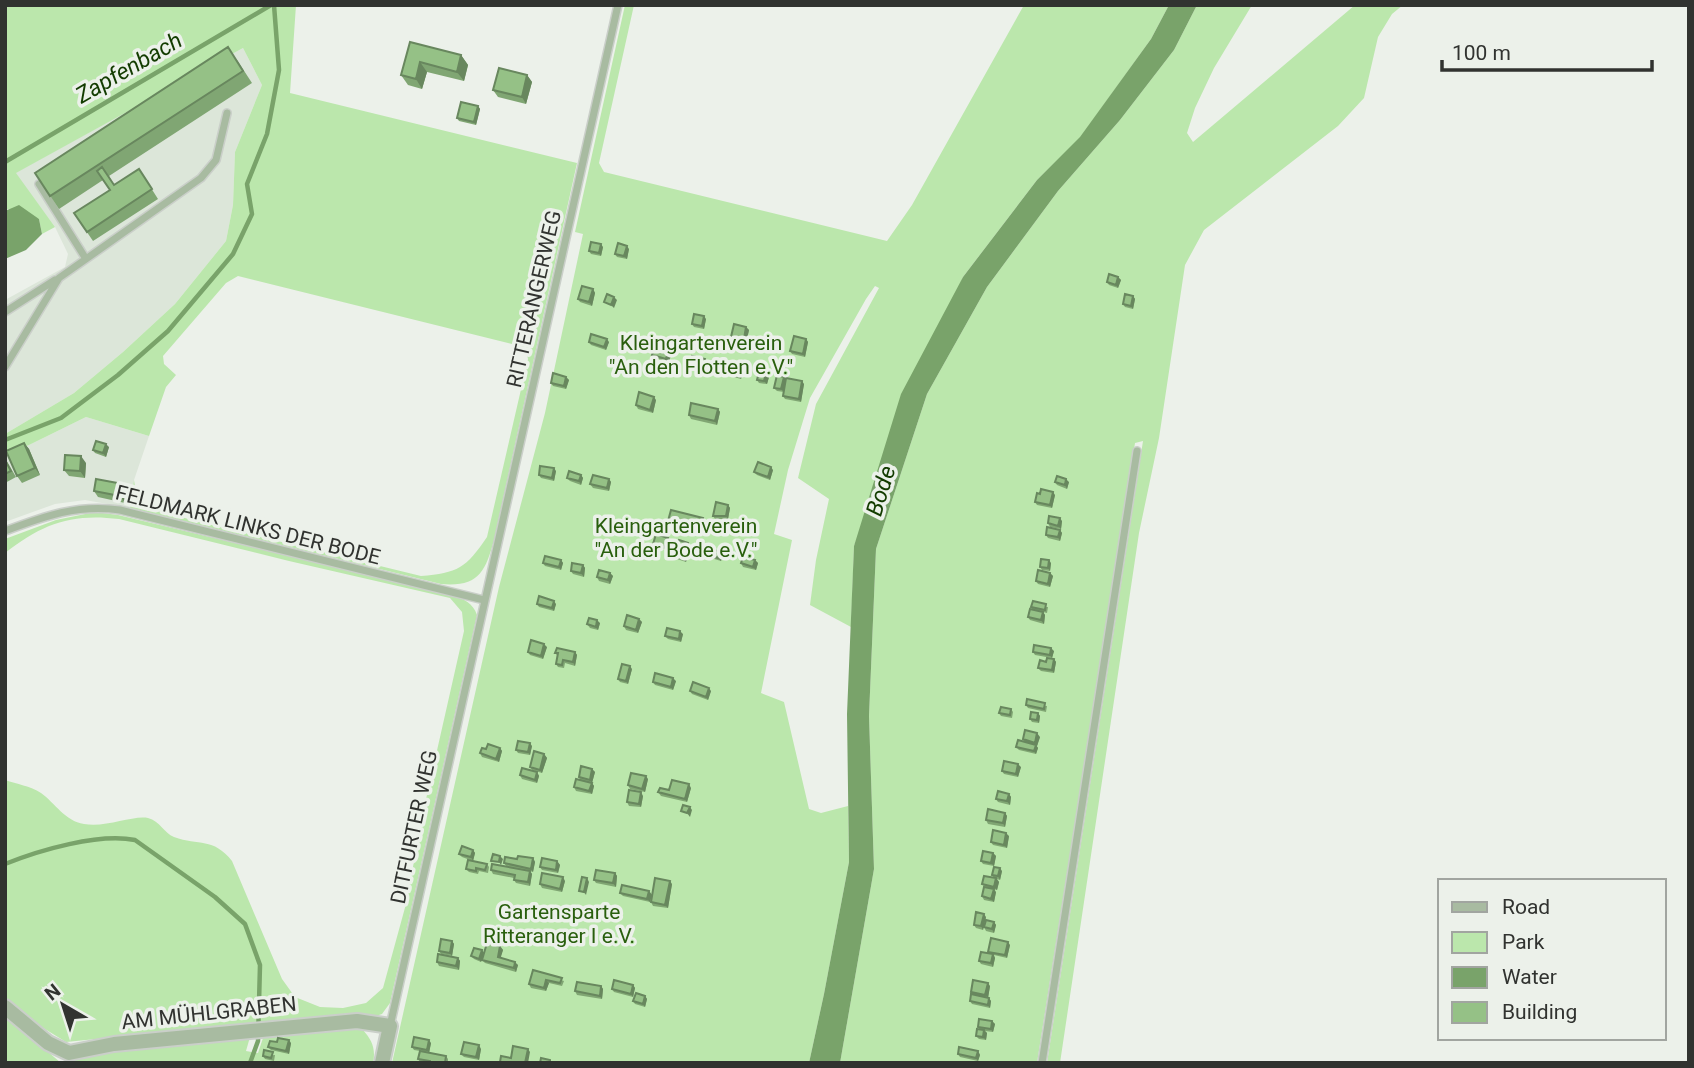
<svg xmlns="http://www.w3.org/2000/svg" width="1694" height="1068" viewBox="0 0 1694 1068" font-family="Roboto,sans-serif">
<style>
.built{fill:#dce6d9}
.green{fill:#bbe7ac}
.water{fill:#79a36a}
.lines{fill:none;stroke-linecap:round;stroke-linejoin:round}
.stream{stroke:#79a36a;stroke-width:4.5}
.lane-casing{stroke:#cacfc9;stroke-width:10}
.street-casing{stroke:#cacfc9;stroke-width:18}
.lane{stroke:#a8bba1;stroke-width:7}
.street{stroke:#a8bba1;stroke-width:14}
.wall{fill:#80a673}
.shaded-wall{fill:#68875e}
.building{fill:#95c186;stroke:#68875e;stroke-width:2}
.labels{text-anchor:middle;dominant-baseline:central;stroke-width:7;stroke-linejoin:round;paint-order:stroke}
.street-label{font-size:21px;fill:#313330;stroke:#ecf1ea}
.park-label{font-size:21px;fill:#295f0d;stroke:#ecf1ea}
.water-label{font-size:23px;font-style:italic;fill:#133c00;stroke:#ecf1ea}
</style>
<rect width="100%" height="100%" fill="#ecf1ea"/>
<!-- built -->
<path class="built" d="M243,48L262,85L235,152L233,205L226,241L175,304L123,352L74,393L5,434V300L65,267L68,254L55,227L15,173Z
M86,417L149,436L134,480L130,508L85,500L55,504L5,522V454L29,445Z"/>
<!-- green -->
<path class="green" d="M5,5H296L290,93L577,163L494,540C485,573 478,587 441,584L130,508L134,480L136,493L143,504L188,519L421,576C458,573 466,568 487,537L528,359L526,351L520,346L238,276L226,283L163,356L164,364L176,375L166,387L149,436L86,417L29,445L5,454V434L74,393L123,352L175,304L226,241L233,205L235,152L262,85L243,48L16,173L55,227L42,234L39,219L8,209L5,211Z
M625,5H634L599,163L604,172L887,241L912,205L1024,5H1169L1151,39L1080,138L1037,180L963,277L854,546L851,627L810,605L816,560L829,499L798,478L816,404L879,288L875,286L866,299L810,398L788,470L774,534L792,540L761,693L784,702L809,809L821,813L848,806L849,862L824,994L809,1063H392L499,587L545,413L583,234L575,232Z
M1197,5H1252L1214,68L1195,108L1187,133L1193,142L1355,5H1403L1392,14L1378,37L1364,98L1338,126L1204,230L1185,265L1159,438L1139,533L1060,1063H1047L1143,441L1135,443L1037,1063H840L874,869L869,716L876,549L927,394L987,287L1058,191L1120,120L1174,50Z
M95,512L118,515L452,595C464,599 473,603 477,615L390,1003L382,1014L373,1017L305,1018L66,1042L27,1018L5,998V780C17,784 30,786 41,793C55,803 65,821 84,824C106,828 133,815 148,818C160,821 164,833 174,837C199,846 213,837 232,861L282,979L295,997L320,1007L343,1008L366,1003L383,988L406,904L424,808L464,631L462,612L450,598L289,561L119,519C71,513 42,524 5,553V539L56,520Z
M5,1015L61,1063L82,1055L250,1037L246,1051L258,1053L264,1035L335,1028L363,1030C372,1040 376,1049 373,1063H5Z"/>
<!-- water -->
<path class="water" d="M1169,5H1197L1174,50L1120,120L1058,191L987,287L927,394L876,549L869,716L874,869L840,1063H809L824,994L849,862L847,714L854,546L901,394L963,277L1037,180L1080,137L1151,39Z
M19,205L39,219L42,234L26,250L5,259V211Z"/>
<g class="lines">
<!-- stream -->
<path class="stream" d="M5,162L271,5
M5,440L61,418L118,375L168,331L233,254L252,214L247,184L267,134L279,70L274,5
M5,864C40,850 98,833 135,840L215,897L245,924L260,965L258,1041L250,1063"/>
<!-- lane casing -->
<g class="lane-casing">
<path id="lane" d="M39,184L86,259
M5,312L55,280
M5,367L59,278L201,178L216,160L227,113
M5,531C45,516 77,504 120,510L484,600
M390,1026L618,5
M1042,1063L1137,451"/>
</g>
<!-- street casing -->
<g class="street-casing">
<path id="street" d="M5,1007L48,1043L69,1053L114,1044L357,1021L390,1026L382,1063"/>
</g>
<!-- lane -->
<use href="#lane" class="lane"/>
<!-- street -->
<use href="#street" class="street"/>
</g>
<!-- wall -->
<path class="wall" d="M410,42L461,55L468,65L464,81L427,72L422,89L408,85L401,75Z
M237,60L252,83L109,176L114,185L139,169L158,199L93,241L74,213L110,190L103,180L59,209L35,173Z
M527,75L532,82L526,104L498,97L493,90Z
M478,106L480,109L476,125L459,121L457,118Z
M603,247L601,256L591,254L589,251Z
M629,249L627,259L617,257L615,254Z
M1118,277L1121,280L1118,288L1109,285L1107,282Z
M593,289L595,293L592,306L580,302L578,299Z
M1133,296L1135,299L1133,309L1125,307L1123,304Z
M706,319L704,329L694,327L692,324Z
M746,327L749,330L746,343L733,340L731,337Z
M806,339L808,342L805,357L792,354L790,351Z
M589,342H609L606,350L591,345Z
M668,352L671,355L669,362L655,358L652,355Z
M708,362L706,370L693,368L691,365Z
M743,372L741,379L730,376L727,373Z
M566,377L569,380L566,389L553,386L551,383Z
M769,377L767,384L759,383L757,380Z
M784,377L786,380L804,384L801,402L785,399L783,396L784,392L777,391L774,388Z
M656,400L653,413L638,409L636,405Z
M718,409L720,412L717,425L691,419L689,415Z
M24,443L29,449L40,475L22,483L17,476Z
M109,447L106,457L95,453L93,450Z
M5,458L16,477L5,483Z
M86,463L85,478L69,476L64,470Z
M773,470L770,480L757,475L754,472Z
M556,471L554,481L541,478L539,475Z
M581,475L583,478L581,485L570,481L567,478Z
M609,479L611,482L609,491L593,488L590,484Z
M1055,482H1069L1067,489L1057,485Z
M123,484L127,491L125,503L98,497L94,491Z
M1055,495L1052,508L1037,505L1035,502Z
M728,505L730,508L728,519H715L713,516Z
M668,521H705L702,532L671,525Z
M1062,521L1061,529L1050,527L1048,523Z
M1060,530L1062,533L1060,541L1048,538L1046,535Z
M670,541L668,550L656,547L653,544Z
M690,546L686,562L677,559L675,556Z
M709,555H723L721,561L711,558Z
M561,560L563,563L561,570L545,566L543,563Z
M755,560L758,563L756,570L743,567L741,563Z
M1051,563L1050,571L1042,570L1040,567Z
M583,565L585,568L584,577L573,574L571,571Z
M610,573L613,576L610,584L599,581L597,577Z
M1050,573L1053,576L1050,587L1038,584L1036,581Z
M537,604H556L554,611L539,607Z
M1031,607H1048L1047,613L1043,612L1045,615L1044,624L1030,620L1028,617L1033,610Z
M639,619L642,622L638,633L626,630L624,626Z
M600,623L598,630L590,628L587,624Z
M683,634L681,642L668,639L665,636Z
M547,647L543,659L530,655L528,652Z
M1054,651L1052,658L1035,655L1033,652Z
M575,652L577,655L575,666L565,663L564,668L558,667L556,664L558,656L555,653Z
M1054,659L1056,662L1054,673L1041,671L1038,668Z
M632,669L628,684L620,682L618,679Z
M676,681L673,690L655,685L653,682Z
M690,691H711L708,700L692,694Z
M1026,705L1047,706L1046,712L1028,708Z
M1011,709L1013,712L1012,718L1001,716L999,713Z
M1038,713L1040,716L1039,723L1032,722L1030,719Z
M1040,737L1037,746L1036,745L1038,748L1036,754L1019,750L1016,747L1025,742L1023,739Z
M532,746L530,755L518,753L516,750Z
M500,748L502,751L499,762L482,757L480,753L486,749Z
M544,754L547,758L542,773L532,770L530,767Z
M1021,767L1018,777L1004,774L1002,771Z
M592,769L595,772L592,783L594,786L592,794L576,791L574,787L580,780L579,777Z
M537,772L539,776L537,783L522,779L520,775Z
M648,779L645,792L630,789L628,785Z
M691,788L687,802L661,796L658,792L669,790Z
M1009,794L1011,797L1010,805L998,802L996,799Z
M643,796L641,807L629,806L627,802Z
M1005,813L1007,816L1005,827L988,824L986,820Z
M1009,836L1007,848L993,845L991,842Z
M473,850L475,853L473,861L462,857L459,854Z
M993,853L996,856L994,866L983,864L981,861Z
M533,858L535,862L533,872L530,871L532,874L530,886L516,883L514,880V878L493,874L491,870L506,866L504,863Z
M557,861L560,865L558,873L542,870L540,867Z
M487,864L489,867L488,873L479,871L478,874L469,872L466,869Z
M1002,871L1000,880L997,879L999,882L997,890L985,887L982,884L994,878L992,875Z
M615,873L617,876L616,887L596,883L594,880Z
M565,881L562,892L542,888L540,884Z
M672,884L668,908L653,906L651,902Z
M649,891L652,895L650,902L623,896L620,893Z
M996,892L994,902L984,900L982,896Z
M986,917L983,930L976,928L974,925Z
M994,922L996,925L994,933L986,931L984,927Z
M452,941L454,944L452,956L441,954L439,951Z
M1010,945L1007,958L994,955L995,958L993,967L981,964L979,961L990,954L988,952Z
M500,946L503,950L500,958L518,965L516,972L485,963L482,960Z
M482,950L484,953L481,962L474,959L471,956Z
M458,958L460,961L459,970L439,966L437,962Z
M533,970L564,981L562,986L549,983L546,991L531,988L529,984Z
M633,985L635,988L633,997L614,992L612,989Z
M601,986L603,989L602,999L577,995L575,991Z
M990,986L988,998L991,1001L990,1008L972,1004L970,1001L973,995L971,992Z
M645,996L647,999L645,1007L635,1004L633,1001Z
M992,1021L995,1024L993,1032L985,1031L987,1033L986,1040L979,1039L976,1036L979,1029L978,1027Z
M277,1042L291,1043L289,1054L271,1050L268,1047Z
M431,1043L429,1053L446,1056L448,1059V1063L420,1062L418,1059L420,1051L414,1050L412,1047Z
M481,1049L479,1060L464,1057L461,1054Z
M978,1051L980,1055L978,1061L960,1057L958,1054Z
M275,1055L274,1061L265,1059L263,1056Z"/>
<!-- shaded-wall -->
<path class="shaded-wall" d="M461,55L468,65L464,81L457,72Z
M420,62L427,72L422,89L416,79Z
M527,75L532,82L526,104L522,97Z
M478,106L480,109L476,125L474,122Z
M601,244L603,247L601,256L599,253Z
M627,246L629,249L627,259L624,256Z
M1118,277L1121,280L1118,288L1116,285Z
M593,289L595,293L592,306L589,302Z
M1133,296L1135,299L1133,309L1131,306Z
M614,297L617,300L614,308L611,305Z
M704,316L706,319L704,329L702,326Z
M746,327L749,330L746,343L744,339Z
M607,339L609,342L606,350L604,347Z
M806,339L808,342L805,357L803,354Z
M668,352L671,355L669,362L666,359Z
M705,359L708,362L706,370L704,367Z
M741,368L743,372L741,379L739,376Z
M766,373L769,377L767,384L764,381Z
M566,377L569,380L566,389L564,386Z
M784,377L786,380L784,392L781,389Z
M802,381L804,384L801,402L799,399Z
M654,397L656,400L653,413L650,410Z
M718,409L720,412L717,425L715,421Z
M24,443L29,449L40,475L35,468Z
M106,444L109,447L106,457L103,453Z
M81,456L86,463L85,478L80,471Z
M771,467L773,470L770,480L768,477Z
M554,468L556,471L554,481L552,478Z
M581,475L583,478L581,485L579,481Z
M609,479L611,482L609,491L607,488Z
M1066,479L1069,482L1067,489L1065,485Z
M123,484L127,491L125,503L120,496Z
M1053,492L1055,495L1052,508L1050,505Z
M728,505L730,508L728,519L726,516Z
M703,518L705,521L702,532L700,529Z
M1060,518L1062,521L1061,529L1058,526Z
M1060,530L1062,533L1060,541L1058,537Z
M668,538L670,541L668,550L665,547Z
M688,543L690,546L686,562L683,558Z
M720,552L723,555L721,561L718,558Z
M561,560L563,563L561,570L559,567Z
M755,560L758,563L756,570L753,567Z
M1049,560L1051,563L1050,571L1048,568Z
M583,565L585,568L584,577L581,573Z
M610,573L613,576L610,584L608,580Z
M1050,573L1053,576L1050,587L1048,584Z
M554,601L556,604L554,611L552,608Z
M1043,612L1045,615L1044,624L1041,620Z
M639,619L642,622L638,633L636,630Z
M597,620L600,623L598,630L596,627Z
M680,631L683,634L681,642L679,639Z
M544,644L547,647L543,659L541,656Z
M1051,648L1054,651L1052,658L1050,655Z
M575,652L577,655L575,666L573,662Z
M1054,659L1056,662L1054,673L1052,670Z
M630,666L632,669L628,684L626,681Z
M673,678L676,681L673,690L671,687Z
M709,688L711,691L708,700L706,697Z
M1038,713L1040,716L1039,723L1037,720Z
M1037,733L1040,737L1037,746L1035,743Z
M530,743L532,746L530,755L528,752Z
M1036,745L1038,748L1036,754L1034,751Z
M500,748L502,751L499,762L496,759Z
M544,754L547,758L542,773L540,770Z
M1018,764L1021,767L1018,777L1016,774Z
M592,769L595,772L592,783L590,780Z
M537,772L539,776L537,783L535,780Z
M646,776L648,779L645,792L642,789Z
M592,783L594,786L592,794L589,791Z
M689,784L691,788L687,802L685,799Z
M641,792L643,796L641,807L639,804Z
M1009,794L1011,797L1010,805L1007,801Z
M690,807L692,810L690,817L687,813Z
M1005,813L1007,816L1005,827L1003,823Z
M1006,833L1009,836L1007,848L1004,845Z
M473,850L475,853L473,861L471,857Z
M993,853L996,856L994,866L991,863Z
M500,856L503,859L501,865L499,862Z
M533,858L535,862L533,872L531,869Z
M557,861L560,865L558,873L556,870Z
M1000,868L1002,871L1000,880L998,876Z
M530,871L532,874L530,886L528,882Z
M615,873L617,876L616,887L613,883Z
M563,877L565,881L562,892L560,889Z
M587,878L589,882L586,895L584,892Z
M996,878L999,882L997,890L994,887Z
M670,881L672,884L668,908L665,905Z
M994,889L996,892L994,902L991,899Z
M649,891L652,895L650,902L647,899Z
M984,914L986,917L983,930L981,926Z
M994,922L996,925L994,933L992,929Z
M452,941L454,944L452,956L450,953Z
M1008,942L1010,945L1007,958L1005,955Z
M500,946L503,950L500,960L498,957Z
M482,950L484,953L481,962L479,959Z
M993,954L995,958L993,967L991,963Z
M458,958L460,961L459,970L456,966Z
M515,962L518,965L516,972L514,968Z
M546,980L549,983L546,991L544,988Z
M988,983L990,986L988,998L985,995Z
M633,985L635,988L633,997L631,994Z
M601,986L603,989L602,999L600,996Z
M645,996L647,999L645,1007L643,1004Z
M989,998L991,1001L990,1008L988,1005Z
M992,1021L995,1024L993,1032L991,1029Z
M984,1030L987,1033L986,1040L983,1037Z
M289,1040L291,1043L289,1054L286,1051Z
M429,1040L431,1043L429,1053L427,1050Z
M479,1045L481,1049L479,1060L476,1057Z
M528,1049L530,1052L528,1063H525Z
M978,1051L980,1055L978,1061L976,1058Z"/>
<!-- building -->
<path class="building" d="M410,42L461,55L457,72L420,62L416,79L401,75Z
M228,47L243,71L50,196L35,173Z
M499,68L527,75L522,97L493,90Z
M461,102L478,106L474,122L457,118Z
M102,167L114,185L139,169L152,189L87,232L74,213L110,190L97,171Z
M591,242L601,244L599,253L589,251Z
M618,243L627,246L624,256L615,254Z
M1109,274L1118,277L1116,285L1107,282Z
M582,286L593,289L589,302L578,299Z
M607,294L614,297L611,305L604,302Z
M1125,294L1133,296L1131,306L1123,304Z
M694,314L704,316L702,326L692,324Z
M734,324L746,327L744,339L731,337Z
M591,334L607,339L604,347L589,342Z
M794,336L806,339L803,354L790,351Z
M654,348L668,352L666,359L652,355Z
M692,356L705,359L704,367L691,365Z
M729,365L741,368L739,376L727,373Z
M759,372L766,373L764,381L757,380Z
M553,373L566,377L564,386L551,383Z
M777,375L784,377L781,389L774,388Z
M786,378L802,381L799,399L783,396Z
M639,392L654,397L650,410L636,405Z
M691,403L718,409L715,421L689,415Z
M96,441L106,444L103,453L93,450Z
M24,443L35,468L17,476L6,451Z
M65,455L81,456L80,471L64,470Z
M5,460L11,471L5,474Z
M758,462L771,467L768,477L754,472Z
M540,466L554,468L552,478L539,475Z
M569,471L581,475L579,481L567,478Z
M593,475L609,479L607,488L590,484Z
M1057,476L1066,479L1065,485L1055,482Z
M96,479L123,484L120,496L94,491Z
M1041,489L1053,492L1050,505L1035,502L1037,493L1040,494Z
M716,502L728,505L726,516H713Z
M671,510L703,518L700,529L668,521Z
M1049,516L1060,518L1058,526L1048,523Z
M1047,527L1060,530L1058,537L1046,535Z
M656,534L668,538L665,547L653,544Z
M679,540L688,543L683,558L675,556Z
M711,549L720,552L718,558L709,555Z
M545,556L561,560L559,567L543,563Z
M743,557L755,560L753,567L741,563Z
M1041,559L1049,560L1048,568L1040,567Z
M572,563L583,565L581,573L571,571Z
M599,570L610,573L608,580L597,577Z
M1038,570L1050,573L1048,584L1036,581Z
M539,596L554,601L552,608L537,604Z
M1033,601L1046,604L1045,610L1031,607Z
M1030,609L1043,612L1041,620L1028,617Z
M627,615L639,619L636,630L624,626Z
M589,618L597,620L596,627L587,624Z
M667,628L680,631L679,639L665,636Z
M531,640L544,644L541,656L528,652Z
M1034,645L1051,648L1050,655L1033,652Z
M557,648L575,652L573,662L563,660L562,665L556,664L558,653H555Z
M1047,658L1054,659L1052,670L1038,668L1040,660L1046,662Z
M622,664L630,666L626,681L618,679Z
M655,673L673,678L671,687L653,682Z
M693,682L709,688L706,697L690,691Z
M1027,699L1045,703L1044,709L1026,705Z
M1001,707L1011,709L1010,715L999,713Z
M1031,712L1038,713L1037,720L1030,719Z
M1025,730L1037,733L1035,743L1023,739Z
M1018,740L1036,745L1034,751L1016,747Z
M518,741L530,743L528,752L516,750Z
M488,744L500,748L496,759L480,753L482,748L486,749Z
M534,751L544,754L540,770L530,767Z
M1004,761L1018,764L1016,774L1002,771Z
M581,766L592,769L590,780L579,777Z
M522,768L537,772L535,780L520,775Z
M631,773L646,776L642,789L628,785Z
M576,779L592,783L589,791L574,787Z
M672,780L689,784L685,799L658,792L660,788L669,790Z
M629,790L641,792L639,804L627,802Z
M998,791L1009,794L1007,801L996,799Z
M683,805L690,807L687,813L681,811Z
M988,809L1005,813L1003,823L986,820Z
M993,830L1006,833L1004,845L991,842Z
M462,846L473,850L471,857L459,854Z
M983,851L993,853L991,863L981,861Z
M493,854L500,856L499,862L491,861Z
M518,856L533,858L531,869L504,863L505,857L517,859Z
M542,858L557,861L556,870L540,867Z
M468,860L487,864L485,870L476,868V871L466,869Z
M492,864L530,871L528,882L514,880L515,875L491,870Z
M994,867L1000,868L998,876L992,875Z
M596,870L615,873L613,883L594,880Z
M542,873L563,877L560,889L540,884Z
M984,876L996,878L994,887L982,884Z
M582,877L587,878L584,892L579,891Z
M655,878L670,881L665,905L651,902Z
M622,885L649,891L647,899L620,893Z
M984,887L994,889L991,899L982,896Z
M976,912L984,914L981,926L974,925Z
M986,920L994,922L992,929L984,927Z
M991,938L1008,942L1005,955L988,952Z
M441,939L452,941L450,953L439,951Z
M487,943L500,946L498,957L515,962L514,968L482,960Z
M474,948L482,950L479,959L471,956Z
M981,952L993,954L991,963L979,961Z
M438,954L458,958L456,966L437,962Z
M533,970L562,978L560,983L546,980L544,988L529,984Z
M614,980L633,985L631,994L612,989Z
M973,980L988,983L985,995L971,992Z
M577,982L601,986L600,996L575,991Z
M636,993L645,996L643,1004L633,1001Z
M971,994L989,998L988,1005L970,1001Z
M979,1019L992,1021L991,1029L978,1027Z
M977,1029L984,1030L983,1037L976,1036Z
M414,1037L429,1040L427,1050L412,1047Z
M278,1038L289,1040L286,1051L268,1047L270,1041L277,1042Z
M464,1042L479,1045L476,1057L461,1054Z
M513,1046L528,1049L525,1063L500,1062L501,1056L511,1058Z
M959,1047L978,1051L976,1058L958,1054Z
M264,1050L273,1052L271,1058L263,1056Z
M420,1051L446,1056L445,1063H430V1061L418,1059Z
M541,1058L550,1060V1063H540Z"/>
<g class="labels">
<!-- street labels -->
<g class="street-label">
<text transform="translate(534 299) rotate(-77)">RITTERANGERWEG</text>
<text transform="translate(248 525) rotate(14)">FELDMARK LINKS DER BODE</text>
<text transform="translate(414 827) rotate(-78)">DITFURTER WEG</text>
<text transform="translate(209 1013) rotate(-6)">AM MÜHLGRABEN</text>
</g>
<!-- park labels -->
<g class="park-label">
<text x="701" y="343">Kleingartenverein<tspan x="701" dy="24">"An den Flotten e.V."</tspan></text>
<text x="676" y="526">Kleingartenverein<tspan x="676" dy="24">"An der Bode e.V."</tspan></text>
<text x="559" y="912">Gartensparte<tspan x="559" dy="24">Ritteranger I e.V.</tspan></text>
</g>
<!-- water labels -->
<g class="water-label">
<text transform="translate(129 68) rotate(-30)">Zapfenbach</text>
<text transform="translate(881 491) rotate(-73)">Bode</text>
</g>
</g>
<!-- border -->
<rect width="1694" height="1068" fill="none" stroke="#313330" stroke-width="14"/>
<!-- legend -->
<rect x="1438" y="879" width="228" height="161" fill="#ecf1ea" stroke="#a1a5a0" stroke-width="2"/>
<rect x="1452" y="902" width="35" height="10" fill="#a8bba1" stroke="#a1a5a0" stroke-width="2"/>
<text x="1502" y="914" font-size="21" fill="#313330">Road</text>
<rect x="1452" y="932" width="35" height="21" fill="#bbe7ac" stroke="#a1a5a0" stroke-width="2"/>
<text x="1502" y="949" font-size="21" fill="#313330">Park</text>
<rect x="1452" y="967" width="35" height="21" fill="#79a36a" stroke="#a1a5a0" stroke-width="2"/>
<text x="1502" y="984" font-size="21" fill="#313330">Water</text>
<rect x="1452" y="1002" width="35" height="21" fill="#95c186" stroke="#a1a5a0" stroke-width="2"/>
<text x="1502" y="1019" font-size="21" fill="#313330">Building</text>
<!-- north arrow -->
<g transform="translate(63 1005) rotate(321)" stroke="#ecf1ea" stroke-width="5" paint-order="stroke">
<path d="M0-5L12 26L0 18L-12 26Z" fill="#313330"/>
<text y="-10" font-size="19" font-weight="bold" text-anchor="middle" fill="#313330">N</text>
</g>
<!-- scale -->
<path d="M1442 60v10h210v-10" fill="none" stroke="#313330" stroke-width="3.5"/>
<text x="1452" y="60" font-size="21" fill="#313330" stroke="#ecf1ea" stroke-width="5" paint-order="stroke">100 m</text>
</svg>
